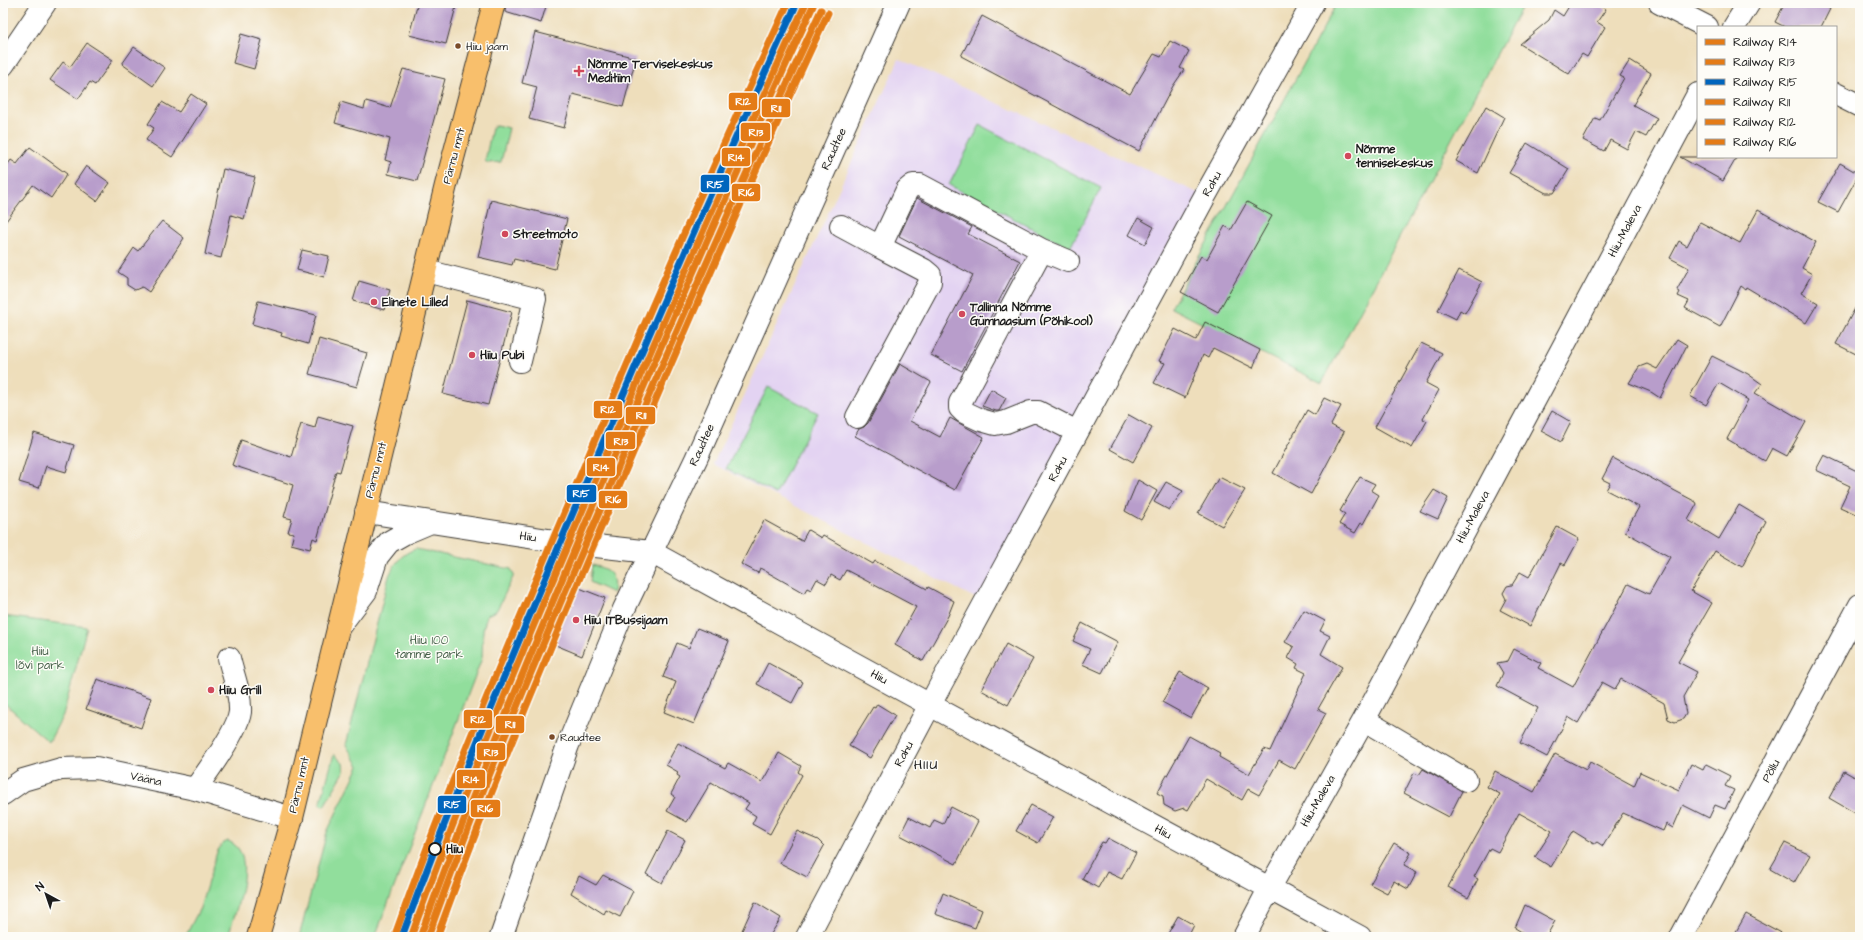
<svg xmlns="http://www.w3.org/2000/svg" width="1863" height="940" viewBox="0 0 1863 940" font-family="'Architects Daughter',sans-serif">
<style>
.built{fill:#e3d3f2}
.green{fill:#91de9c;stroke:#567d5c}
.building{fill:#b89dcb}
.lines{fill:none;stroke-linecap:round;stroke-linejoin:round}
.minor-casing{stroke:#3c3934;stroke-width:24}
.major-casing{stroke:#3c3934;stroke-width:24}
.minor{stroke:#fff;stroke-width:22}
.major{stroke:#f8bf6c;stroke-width:22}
.rail-1-casing{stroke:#fdfcf7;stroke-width:10}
.rail-2-casing{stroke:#fdfcf7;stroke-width:10}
.rail-3-casing{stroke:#fdfcf7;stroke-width:10}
.rail-4-casing{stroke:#fdfcf7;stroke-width:10}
.rail-5-casing{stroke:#fdfcf7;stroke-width:10}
.rail-6-casing{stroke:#fdfcf7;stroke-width:10}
.rail-1{stroke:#e47b16;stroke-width:7}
.rail-2{stroke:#e47b16;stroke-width:7}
.rail-3{stroke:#0065bd;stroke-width:7}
.rail-4{stroke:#e47b16;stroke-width:7}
.rail-5{stroke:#e47b16;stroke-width:7}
.rail-6{stroke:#e47b16;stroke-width:7}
.bus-dot{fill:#7a4b2a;stroke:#fdfcf7;stroke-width:1.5}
.poi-dot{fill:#d1495b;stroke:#fdfcf7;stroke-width:1.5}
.stop-dot{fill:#fdfcf7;stroke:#1c1c1c;stroke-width:2}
.labels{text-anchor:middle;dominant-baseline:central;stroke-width:3;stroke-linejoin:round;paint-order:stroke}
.bus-label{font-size:11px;fill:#1c1c1c;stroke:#fdfcf7;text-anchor:start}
.poi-label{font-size:12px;font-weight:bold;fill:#1c1c1c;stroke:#fdfcf7;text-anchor:start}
.street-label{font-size:12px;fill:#1c1c1c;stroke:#fdfcf7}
.park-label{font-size:12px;fill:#456049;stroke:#fdfcf7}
.stop-label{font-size:12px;font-weight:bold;fill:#1c1c1c;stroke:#fdfcf7;text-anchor:start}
.quarter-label{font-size:14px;letter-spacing:1px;fill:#1c1c1c;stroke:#fdfcf7}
.line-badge{stroke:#fdfcf7;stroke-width:1.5}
.badge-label{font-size:11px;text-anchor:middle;font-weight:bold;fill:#fff}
</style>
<rect width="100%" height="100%" fill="#fdfcf7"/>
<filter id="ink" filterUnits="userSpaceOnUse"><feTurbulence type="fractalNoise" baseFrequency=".025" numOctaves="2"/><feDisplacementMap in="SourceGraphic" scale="8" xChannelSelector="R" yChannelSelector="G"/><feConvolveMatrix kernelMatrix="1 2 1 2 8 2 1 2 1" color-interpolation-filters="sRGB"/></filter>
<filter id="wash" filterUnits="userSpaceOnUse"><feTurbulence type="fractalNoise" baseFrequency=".012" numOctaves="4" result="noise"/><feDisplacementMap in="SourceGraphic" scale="16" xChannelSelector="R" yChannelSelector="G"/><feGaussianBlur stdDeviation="0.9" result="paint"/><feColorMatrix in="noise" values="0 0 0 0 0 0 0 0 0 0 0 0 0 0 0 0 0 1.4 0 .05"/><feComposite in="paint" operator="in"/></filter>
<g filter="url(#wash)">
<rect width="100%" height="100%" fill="#eedebb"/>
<!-- built -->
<path class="built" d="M899,59L1205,196L985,603L713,464Z"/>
<!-- green -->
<path class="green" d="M1337,3H1524L1322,383L1171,308Z
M496,125L509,128L501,162L488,163L485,161L492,128Z
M980,125L1101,188L1070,248L949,185Z
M768,387L818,413L776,494L726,469Z
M416,549L511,569L514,575L499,606L496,611L487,615L483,630L482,658L375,937H299L327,832L359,766L346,745L389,576C395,563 402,553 416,549Z
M592,565C609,569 616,573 613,593L590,582Z
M3,616L87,627L63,715L49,742L3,702Z
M334,754L343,763L344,772L324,806L320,805Z
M228,841C260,853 234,914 228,937H185L200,908L217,852L222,844Z"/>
<g id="blocks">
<!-- building -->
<path class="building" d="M418,3H457L446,44L409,35Z
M506,3H547L541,23L505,12Z
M1571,3H1595L1606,9L1597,22L1605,27L1587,57L1582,54L1569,74L1520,44L1549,20L1554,10L1563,16Z
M1785,3H1818L1830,9L1821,27H1785L1775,22Z
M982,16L1130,94L1154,54L1161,57L1170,41L1189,51L1180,68L1184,70L1173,86L1139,151L961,56Z
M535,32L636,58L623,107L573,94L564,128L529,119L537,87L522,83Z
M241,34L262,40L254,69L233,63Z
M87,43L113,60L95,85L90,82L78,99L50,80L63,62L70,67Z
M134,47L165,68L153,86L122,64Z
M1630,60L1651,73L1633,105L1657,118L1646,137L1636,132L1627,149L1610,140L1604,151L1583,140L1595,118L1600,120L1624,78L1620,76Z
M403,69L445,79L417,181L388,174L391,162L385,160L390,139L335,123L341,102L364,109L366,101L390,108Z
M191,94L206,104L172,157L146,140L154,128L148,124L162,102L179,112Z
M1486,106L1504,117L1478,173L1456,161Z
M1527,143L1569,169L1554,193H1546L1509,173Z
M30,147L67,174L51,198L33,185L3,225V171L11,160L17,164Z
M1680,157H1737L1723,181Z
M1840,163L1859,174L1838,212L1818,202Z
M86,166L110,183L97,201L74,184Z
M223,169L255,177L244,219L231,215L221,258L205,254Z
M917,198L972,227L968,234L1020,261L962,371L931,355L973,275L899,236Z
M491,200L567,219L555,269L514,259L512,265L478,257Z
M1247,202L1272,216L1218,312L1181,292L1201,256L1207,259L1225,226L1231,230Z
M1758,210L1816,242L1802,268L1812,274L1801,293L1818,303L1806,323L1746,287L1745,289L1741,286L1720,327L1685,308L1689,301L1678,296L1680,292L1677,290L1689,268L1670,258L1679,241L1687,246L1700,222L1740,243Z
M1138,218L1154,227L1145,244L1129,235Z
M162,221L184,238L149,292L142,287L135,290L127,285V278L118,272L134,248L138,251Z
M302,250L329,256L324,277L297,270Z
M1459,270L1482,282L1465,313L1460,310L1456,319L1438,310Z
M359,281L390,290L384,310L353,301Z
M1860,299V356L1836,344Z
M467,300L512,312L488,405L443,394Z
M258,301L316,315L308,344L281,336L282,333L252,324Z
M1205,322L1260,350L1253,368L1213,348L1208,358L1203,355L1185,398L1154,383L1165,363L1159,361L1175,329L1196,340Z
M319,339L367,353L357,387L309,374Z
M1677,339L1687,345L1660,398L1651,392L1629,383L1639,367L1647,364L1657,369Z
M1421,343L1442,353L1426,383L1439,390L1423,419L1427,421L1412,448L1375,427Z
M1712,356L1748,374L1762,384L1755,393L1806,422L1787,456L1772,448L1765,461L1727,439L1748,400L1719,383L1706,405L1690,396Z
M900,364L931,382L910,421L940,437L950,418L984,437L955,490L855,436L859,429L864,427L868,423Z
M991,389L1006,398L999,411H996L982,406Z
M1324,398L1341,406L1331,425L1344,432L1311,494L1273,473L1307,410L1315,415Z
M1552,411L1571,422L1561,442L1541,431Z
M1129,415L1152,428L1133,462L1110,449Z
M318,416L353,426L340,472L336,471L317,540L313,538L310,549L291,544L294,533L288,532L292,519L284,517L293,485L232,465L241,440L291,457L301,424L315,428Z
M34,433L74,445L66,472L46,466L39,488L19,482Z
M1824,455L1857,471L1860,464V516L1840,507L1850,486L1816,470Z
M1613,458L1696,502L1697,504L1688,520L1719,539L1739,505L1766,521L1742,567L1715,551L1691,591L1712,603L1678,662L1697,672L1683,697L1686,714L1683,719L1675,722L1668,719L1664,703L1621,679L1615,689L1602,682L1578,723L1568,717L1547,757L1520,743L1538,708L1497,686L1503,673L1497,663L1508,661L1514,649L1541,663L1538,668L1573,687L1628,584L1649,594L1670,557L1625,532L1639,507L1606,490L1610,483L1602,479Z
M1219,477L1245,490L1222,526L1198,513Z
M1360,477L1375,484L1371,490L1379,495L1363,524L1361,523L1355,533L1339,524L1345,514L1340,511Z
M1138,480L1157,491L1141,520L1125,511Z
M1166,482L1183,491L1169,510L1154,502Z
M1434,490L1448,498L1438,519L1420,511Z
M764,520L802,541L808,530L821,538L823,535L873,564L875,561L927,589L928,587L954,601L948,616L923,661L895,645L916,607L846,570L840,580L831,575L826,584L817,579L811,590L807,588L804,593L760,568L758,573L741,564Z
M1557,527L1579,539L1565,565L1561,563L1530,626L1500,610L1506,599L1503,593L1507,586L1512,585L1520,572L1529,577Z
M569,584L605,598L582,656L546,641Z
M1304,610L1325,621L1320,631L1330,636L1321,654L1342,667L1318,709L1326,713L1295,769L1279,760L1259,795L1248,789L1242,800L1206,779L1188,810L1184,808L1175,811L1164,805L1163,796L1157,793L1189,736L1220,753L1219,757L1249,774L1264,749L1270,751L1306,673L1296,668L1298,664L1288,658L1294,647L1285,642Z
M1082,623L1118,642L1102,673L1082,664L1090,649L1073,641Z
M697,628L729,641L694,724L664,712L676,682L663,677L677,643L689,648Z
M1006,644L1033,659L1008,705L981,690Z
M768,663L803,682L792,703L757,684Z
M1180,672L1208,688L1191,718L1162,702Z
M97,679L151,698L141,728L86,709Z
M877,704L895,715L870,758L849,746L873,707L875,708Z
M678,743L725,768L728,763L762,782L779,753L801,766L798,772L802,775L770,834L752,824L756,816L745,809L749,803L711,782L687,822L667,811L675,797L671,794L680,777L677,775L678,772L666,765Z
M1555,754L1586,770L1590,762L1634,786L1640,772L1679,790L1691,764L1703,770L1706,764L1730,776L1725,786L1734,790L1725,809L1715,805L1709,818L1683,805L1673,828L1666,824L1663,831L1623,813L1603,846L1597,842L1594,844L1573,831L1551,867L1535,857L1552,831L1519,813L1498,852L1490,848L1474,877L1478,879L1468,898L1448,887L1500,794L1487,787L1495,771L1534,792Z
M1423,769L1462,791L1449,817L1404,793L1414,773L1419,775Z
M1844,771L1860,780V816L1829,798Z
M1031,805L1053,817L1038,843L1016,831Z
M951,807L978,821L956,864L900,835L909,817L930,828L934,820L943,824Z
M668,831L685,840L662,883L646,874Z
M797,831L818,840L824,846L807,877L780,863Z
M1108,838L1136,853L1122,879L1107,872L1098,888L1082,879L1102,842L1105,843Z
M1394,843L1411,853L1404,865L1417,872L1408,889L1394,881L1387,893L1370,884Z
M1785,843L1810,855L1794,883L1770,869Z
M603,875L633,891L620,917L606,910L604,914L571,893L579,876L596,885Z
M943,893L982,910L975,928L935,914Z
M755,902L781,918L769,937H739Z
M1525,905L1555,921L1546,937H1530L1515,928Z
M1746,914L1789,937H1733Z
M1178,916L1194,925L1188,937H1166Z"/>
</g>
</g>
<g filter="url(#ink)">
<use href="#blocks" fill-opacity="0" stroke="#3c3934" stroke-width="1"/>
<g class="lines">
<!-- minor casing -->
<g class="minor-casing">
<path id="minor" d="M1660,3L1707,27
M1734,27L1749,3
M3,65L45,3
M1836,94L1860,106
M841,226L880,247
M1068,261L1042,250L960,403V408L964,412L981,420L995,424L1006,422L1031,412H1038L1077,432
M426,271L535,299L520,361
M857,417L930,282V275L924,270L880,247L907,190L913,185H920L1042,250
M366,512L568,543L651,552L930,705L1360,937
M338,628L366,591L377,557L389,542L405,533L431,522
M1364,720L1466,780
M195,789C206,774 238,730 240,712C241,694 233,676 229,658
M3,794L23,780L61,769L96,768L195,789L292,818
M501,937L568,745L624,609L696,459L899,3
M807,937L941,684L1205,196L1313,3
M1244,937L1269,889L1364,720L1698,94
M1681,937L1860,605"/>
</g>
<!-- major casing -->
<g class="major-casing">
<path id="major" d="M258,937L292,818L446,185L494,3"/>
</g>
<!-- minor -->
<use href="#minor" class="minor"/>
<!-- major -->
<use href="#major" class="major"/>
<!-- rail-1 casing -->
<g class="rail-1-casing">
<path id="rail-1" d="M411,937C465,787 527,640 590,493C660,328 731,165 806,3"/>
</g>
<!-- rail-2 casing -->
<g class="rail-2-casing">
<path id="rail-2" d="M420,937C474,787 536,641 598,494C667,331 738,168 813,6"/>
</g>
<!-- rail-3 casing -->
<g class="rail-3-casing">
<path id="rail-3" d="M403,934C458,783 521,635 584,487C653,324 723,163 797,3"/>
</g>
<!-- rail-4 casing -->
<g class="rail-4-casing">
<path id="rail-4" d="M428,937C481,789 542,645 604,501C674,336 745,172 821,10"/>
</g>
<!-- rail-5 casing -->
<g class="rail-5-casing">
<path id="rail-5" d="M396,932C450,780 513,633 576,485C644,323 714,162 788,3"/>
</g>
<!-- rail-6 casing -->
<g class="rail-6-casing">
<path id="rail-6" d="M437,937C490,790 551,646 612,502C682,338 752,175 828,13"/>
</g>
<!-- rail-1 -->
<use href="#rail-1" class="rail-1"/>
<!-- rail-2 -->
<use href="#rail-2" class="rail-2"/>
<!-- rail-3 -->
<use href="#rail-3" class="rail-3"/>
<!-- rail-4 -->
<use href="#rail-4" class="rail-4"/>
<!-- rail-5 -->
<use href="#rail-5" class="rail-5"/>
<!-- rail-6 -->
<use href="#rail-6" class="rail-6"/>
</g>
</g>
<!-- markers -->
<g class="bus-dot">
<circle cx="458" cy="46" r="3.5"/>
<circle cx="552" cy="737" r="3.5"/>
</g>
<g class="poi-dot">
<path d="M577 65h4v4h4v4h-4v4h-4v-4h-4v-4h4z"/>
<circle cx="1348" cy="156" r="4"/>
<circle cx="505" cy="234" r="4"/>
<circle cx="374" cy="302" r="4"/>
<circle cx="962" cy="314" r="4"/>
<circle cx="472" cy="355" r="4"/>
<circle cx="576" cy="620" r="4"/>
<circle cx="211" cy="690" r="4"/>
</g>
<circle class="stop-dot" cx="435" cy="849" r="6"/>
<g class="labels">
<!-- bus labels -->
<g class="bus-label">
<text x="466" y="46">Hiiu jaam</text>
<text x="560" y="737">Raudtee</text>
</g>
<!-- poi labels -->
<g class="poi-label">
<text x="588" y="64">Nõmme Tervisekeskus<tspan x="588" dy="14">Meditiim</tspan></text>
<text x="1356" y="149">Nõmme<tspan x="1356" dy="14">tennisekeskus</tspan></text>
<text x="513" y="234">Streetmoto</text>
<text x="382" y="302">Elinete Lilled</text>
<text x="970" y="307">Tallinna Nõmme<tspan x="970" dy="14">Gümnaasium (Põhikool)</tspan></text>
<text x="480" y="355">Hiiu Pubi</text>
<text x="584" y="620">Hiiu ITBussijaam</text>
<text x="219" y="690">Hiiu Grill</text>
</g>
<!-- street labels -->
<g class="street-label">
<text transform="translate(834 149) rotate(-66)">Raudtee</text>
<text transform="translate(454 156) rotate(-75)">Pärnu mnt</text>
<text transform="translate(1212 184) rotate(-61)">Rahu</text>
<text transform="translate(1625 231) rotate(-62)">Hiiu-Maleva</text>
<text transform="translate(702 445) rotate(-66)">Raudtee</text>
<text transform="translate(1058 469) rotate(-62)">Rahu</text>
<text transform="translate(376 470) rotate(-76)">Pärnu mnt</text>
<text transform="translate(1473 517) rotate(-62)">Hiiu-Maleva</text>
<text transform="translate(528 537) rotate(9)">Hiiu</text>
<text transform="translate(879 677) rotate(29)">Hiiu</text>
<text transform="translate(904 754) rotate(-62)">Rahu</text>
<text transform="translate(1771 771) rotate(-62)">Põllu</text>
<text transform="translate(146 779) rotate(12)">Vääna</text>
<text transform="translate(299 785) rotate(-77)">Pärnu mnt</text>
<text transform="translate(1318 801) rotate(-60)">Hiiu-Maleva</text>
<text transform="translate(1163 832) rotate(28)">Hiiu</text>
</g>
<!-- park labels -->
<g class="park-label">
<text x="429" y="640">Hiiu 100<tspan x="429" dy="14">tamme park</tspan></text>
<text x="40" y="651">Hiiu<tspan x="40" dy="14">lõvi park</tspan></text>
</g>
<!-- stop labels -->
<g class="stop-label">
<text x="446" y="849">Hiiu</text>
</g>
<!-- quarter labels -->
<g class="quarter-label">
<text x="926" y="765">HIIU</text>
</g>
</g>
<g class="line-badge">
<rect x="728" y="92" width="30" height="19" rx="4" fill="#e47b16"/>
<rect x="761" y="98" width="30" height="20" rx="4" fill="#e47b16"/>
<rect x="740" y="122" width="31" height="20" rx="4" fill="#e47b16"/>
<rect x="721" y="147" width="30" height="20" rx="4" fill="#e47b16"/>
<rect x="700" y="174" width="30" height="19" rx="4" fill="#0065bd"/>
<rect x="731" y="183" width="30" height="19" rx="4" fill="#e47b16"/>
<rect x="593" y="400" width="30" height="19" rx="4" fill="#e47b16"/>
<rect x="625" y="406" width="31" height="19" rx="4" fill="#e47b16"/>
<rect x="605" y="431" width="31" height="19" rx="4" fill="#e47b16"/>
<rect x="586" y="457" width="30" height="20" rx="4" fill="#e47b16"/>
<rect x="566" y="484" width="31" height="19" rx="4" fill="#0065bd"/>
<rect x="598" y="490" width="30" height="19" rx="4" fill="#e47b16"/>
<rect x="463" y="709" width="30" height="20" rx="4" fill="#e47b16"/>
<rect x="495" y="715" width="30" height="19" rx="4" fill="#e47b16"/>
<rect x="476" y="742" width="30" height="19" rx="4" fill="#e47b16"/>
<rect x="456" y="769" width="30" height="20" rx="4" fill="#e47b16"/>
<rect x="437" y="795" width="30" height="19" rx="4" fill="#0065bd"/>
<rect x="470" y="799" width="31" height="19" rx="4" fill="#e47b16"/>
</g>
<g class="badge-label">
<text x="743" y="105">R12</text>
<text x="776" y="112">R11</text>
<text x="756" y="136">R13</text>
<text x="736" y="161">R14</text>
<text x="715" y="188">R15</text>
<text x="746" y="196">R16</text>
<text x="608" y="413">R12</text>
<text x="641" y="419">R11</text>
<text x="621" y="445">R13</text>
<text x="601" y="471">R14</text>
<text x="581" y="497">R15</text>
<text x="613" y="503">R16</text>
<text x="478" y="723">R12</text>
<text x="510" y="728">R11</text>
<text x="491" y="756">R13</text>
<text x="471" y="783">R14</text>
<text x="452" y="808">R15</text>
<text x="485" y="812">R16</text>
</g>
<!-- margin -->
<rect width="1863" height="940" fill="none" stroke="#fdfcf7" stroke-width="16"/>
<!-- legend -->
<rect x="1697" y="26" width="140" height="132" fill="#fdfcf7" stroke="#a3a29f"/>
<rect x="1705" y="39" width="20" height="6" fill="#e47b16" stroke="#a3a29f"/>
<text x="1733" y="46" font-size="12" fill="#1c1c1c">Railway R14</text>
<rect x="1705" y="59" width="20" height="6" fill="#e47b16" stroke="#a3a29f"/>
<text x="1733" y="66" font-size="12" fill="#1c1c1c">Railway R13</text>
<rect x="1705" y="79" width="20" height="6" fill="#0065bd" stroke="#a3a29f"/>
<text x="1733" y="86" font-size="12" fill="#1c1c1c">Railway R15</text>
<rect x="1705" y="99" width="20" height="6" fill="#e47b16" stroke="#a3a29f"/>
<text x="1733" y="106" font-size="12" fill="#1c1c1c">Railway R11</text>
<rect x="1705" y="119" width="20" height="6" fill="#e47b16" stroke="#a3a29f"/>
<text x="1733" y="126" font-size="12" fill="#1c1c1c">Railway R12</text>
<rect x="1705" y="139" width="20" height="6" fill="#e47b16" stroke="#a3a29f"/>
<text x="1733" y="146" font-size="12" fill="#1c1c1c">Railway R16</text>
<!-- north arrow -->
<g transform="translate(46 894) rotate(320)" stroke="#fdfcf7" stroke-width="3" paint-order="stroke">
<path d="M0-3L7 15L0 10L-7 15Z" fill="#1c1c1c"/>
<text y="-6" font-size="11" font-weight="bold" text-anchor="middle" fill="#1c1c1c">N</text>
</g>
</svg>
